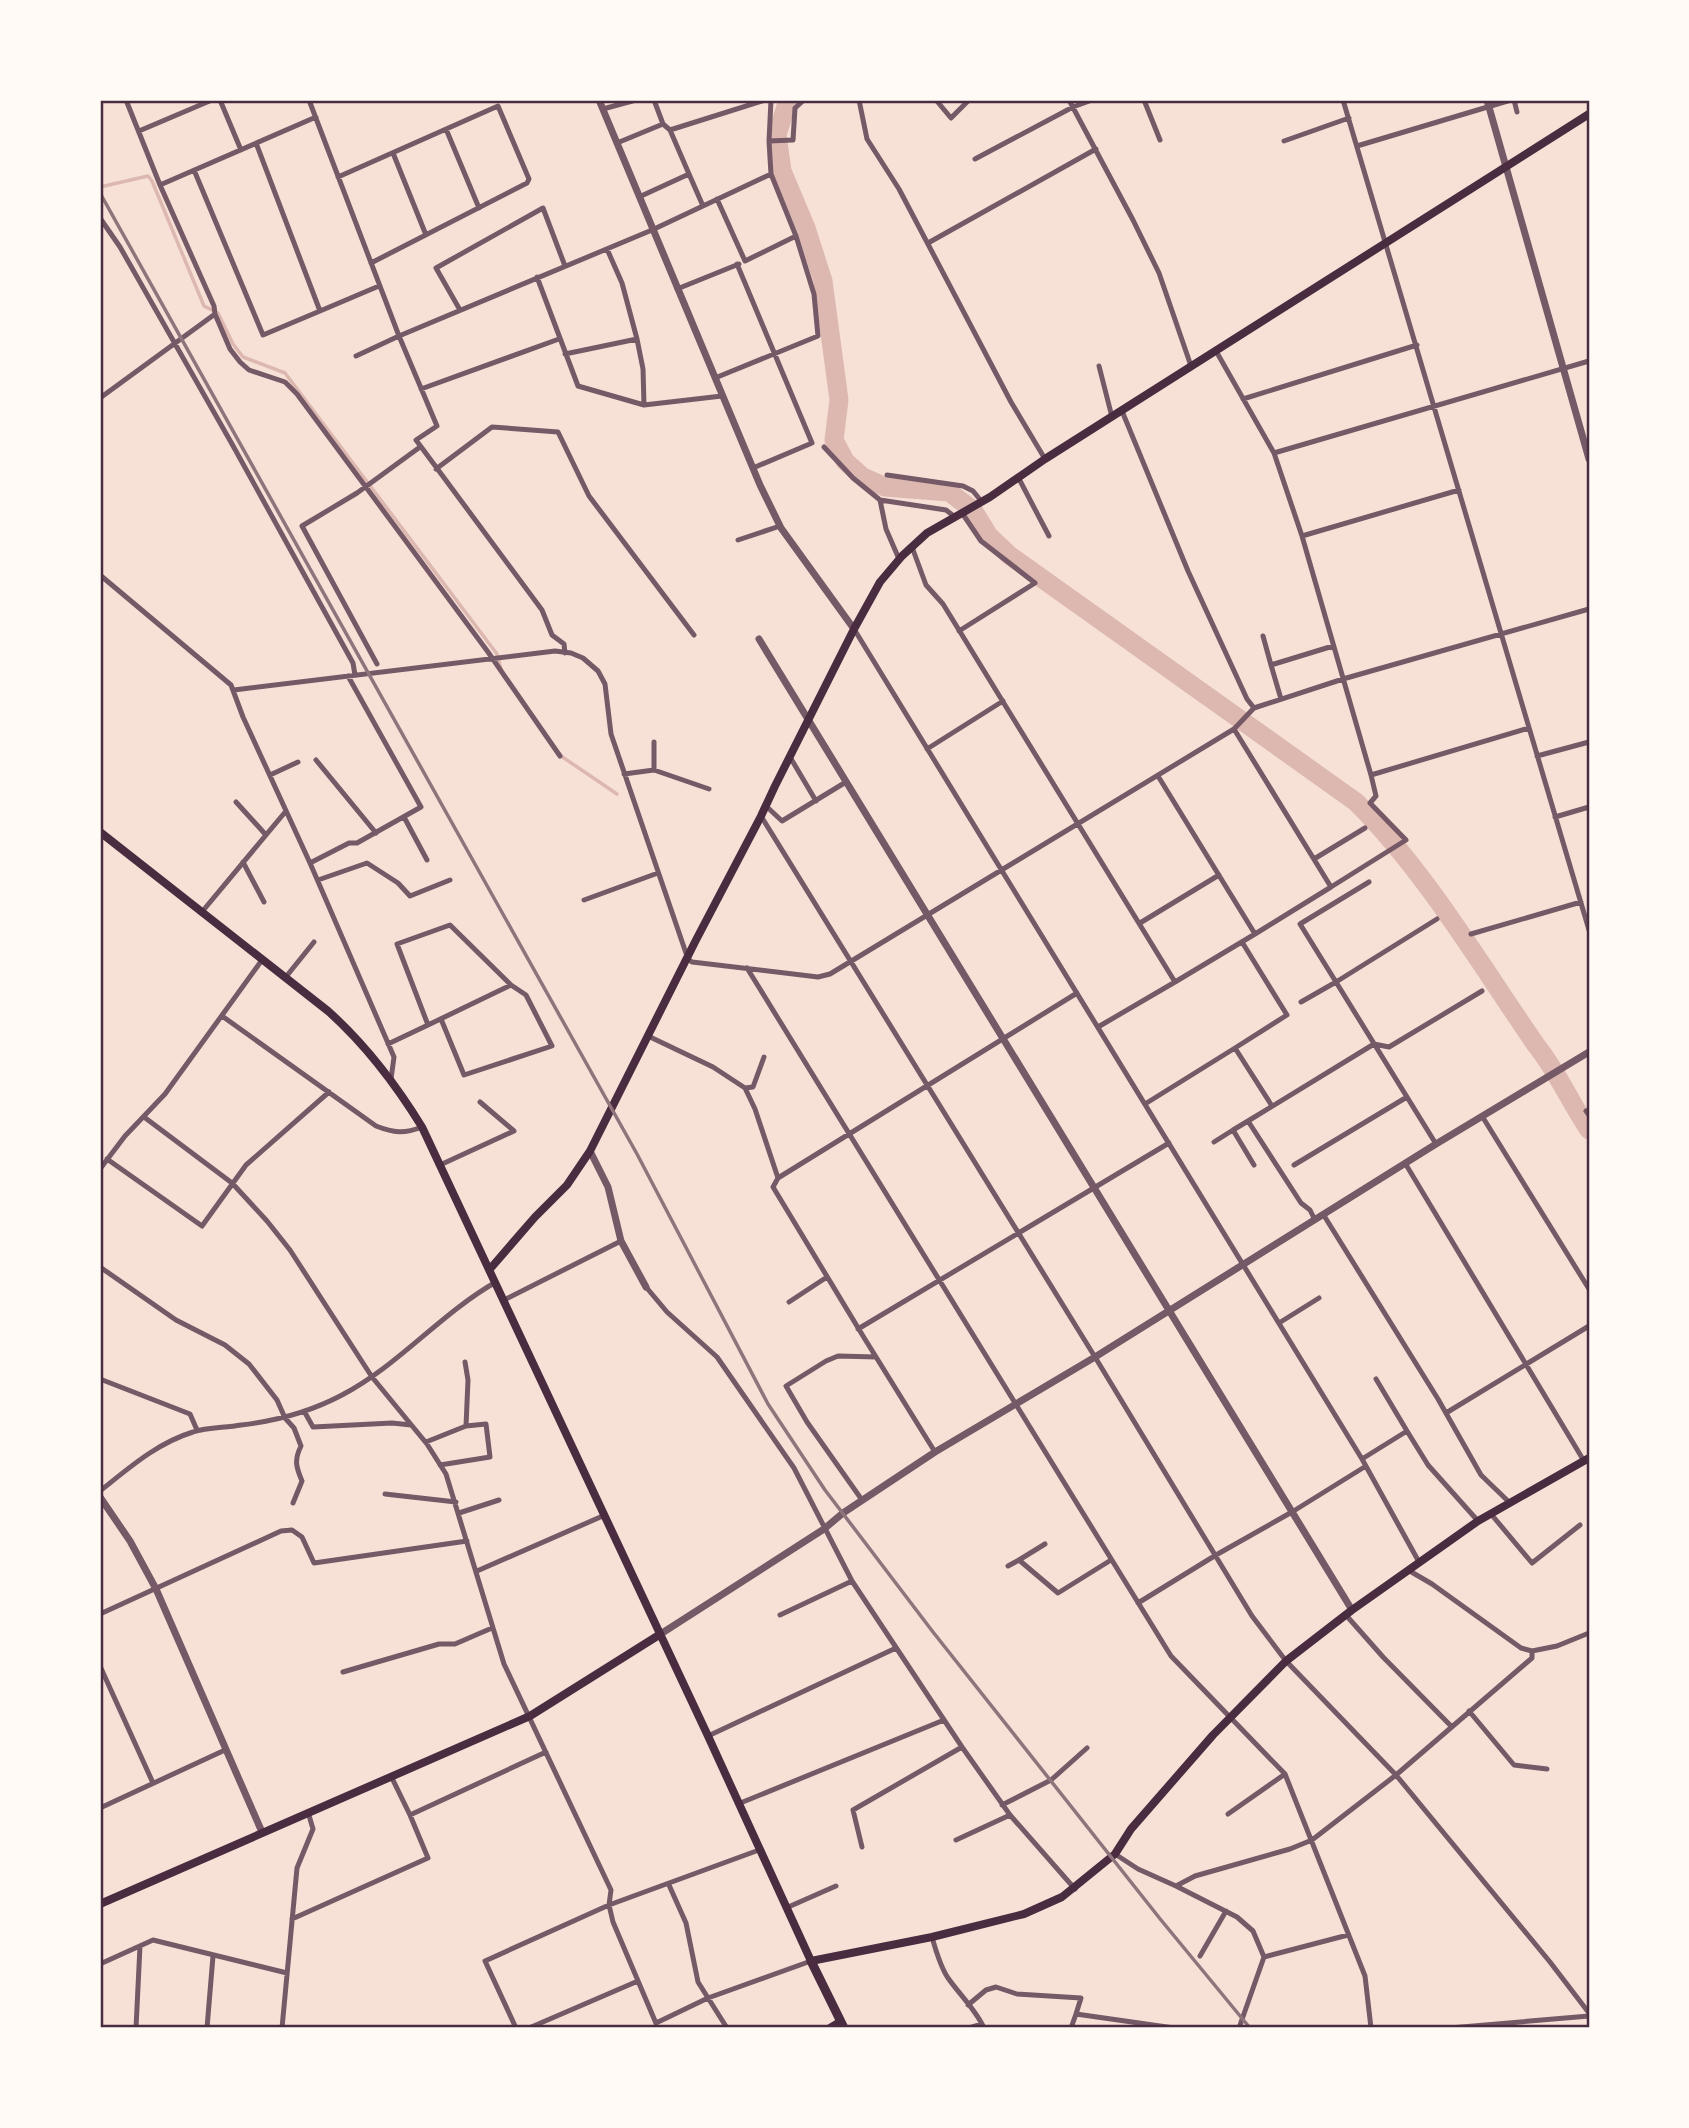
<svg xmlns="http://www.w3.org/2000/svg" width="1689" height="2128" viewBox="0 0 1689 2128" font-family="Quicksand,sans-serif">
<style>
.lines{fill:none;stroke-linecap:round;stroke-linejoin:round}
.stream{stroke:#dcb8b0;stroke-width:3.5}
.river{stroke:#dcb8b0;stroke-width:19}
.minor{stroke:#755966;stroke-width:5}
.tertiary{stroke:#755966;stroke-width:7}
.secondary{stroke:#4a2c40;stroke-width:8}
.primary{stroke:#4a2c40;stroke-width:9}
.rail{stroke:#8f747c;stroke-width:3.5}
.neatline{fill:none;stroke:#4a2c40;stroke-width:2.5}
</style>
<rect width="100%" height="100%" fill="#f7e1d7"/>
<g class="lines">
<!-- stream -->
<path class="stream" d="M100,187L148,176L152,181L204,306L218,313L233,344L243,357L285,373L497,654L501,669
M561,756L617,794"/>
<!-- river -->
<path class="river" d="M788,100L777,135L782,171L806,228L823,281L839,400L834,440L845,461L863,477L885,487L949,492L973,510L989,536L1009,555L1356,802C1425,871 1480,964 1536,1045C1557,1071 1570,1102 1589,1130"/>
<!-- minor -->
<path class="minor" d="M126,100L160,185L316,117
M220,100L241,150
M309,100L399,336L437,426L416,440L542,610L552,635L564,644L565,653
M859,100L867,139L899,189L1011,402L1045,459
M936,100L951,118L969,100
M1069,100L1133,220L1159,273L1191,366
M1144,100L1160,140
M1343,100L1589,930
M1514,100L1517,112
M603,109L636,100
M663,124L670,130L765,100
M446,129L479,208
M139,131L212,100
M769,141L793,140L795,108L804,100
M1284,141L1349,118
M256,143L320,311L379,286
M617,143L663,124L654,100
M1357,146L1511,100
M393,153L426,235
M975,159L1073,107L1092,100
M194,170L263,335L320,311
M689,174L703,206
M771,174L769,141L771,100
M338,177L498,106L529,179L527,183L371,263
M639,197L689,174L670,130
M717,199L745,261L796,236
M100,218L120,247L232,444L353,663L355,675
M928,243L1096,149
M737,264L812,443L753,468
M537,277L578,386L644,405L722,396
M677,289L739,264
M460,310L436,268L543,208L565,266
M215,314L230,349L240,362L249,370L285,382L297,394L488,652L560,756
M637,339L643,369L644,405
M1216,351L1274,453L1302,536L1371,775L1376,796L1370,803L1406,840L1331,887
M565,354L637,339L622,283L607,249
M356,356L399,336L652,230L771,174L796,236L814,294L818,336L715,378
M1099,366L1112,417
M421,389L559,339
M100,398L215,314L214,306L160,185
M1243,399L1417,345
M1122,411L1188,571L1247,699L1254,708
M824,447L853,478L880,500
M1274,453L1589,361
M436,469L492,427L558,432L589,496L694,635
M887,475L963,486L973,491L982,502
M1018,477L1049,536
M1302,536L1459,490
M738,540L780,526
M912,547L926,585L943,604L1175,982L1098,1027
M899,559L886,529L880,500L946,510L955,517
M100,575L231,685L243,717L310,863L394,1057L391,1079
M854,629L1362,1459L1419,1562
M959,631L1035,583L981,541L962,513
M1263,636L1271,665L1333,646
M377,664L302,526L357,493L420,447
M1271,665L1281,699
M234,690L555,651L571,653L583,658L598,671L605,684L611,734L688,959L692,962L818,977L830,974L1234,729L1254,708L1343,679L1589,609
M1234,729L1331,887L1255,934
M927,749L1003,701
M1537,756L1589,742
M790,757L816,801
M316,760L376,833
M654,770L709,789
M624,774L654,770V742
M270,775L298,762
M1371,775L1529,728
M1158,776L1255,934L1175,982
M236,802L266,835
M766,806L782,821L846,782
M761,816L1095,1357L1252,1616L1286,1661L1396,1775L1550,1962L1589,2013
M404,817L427,860
M1555,817L1589,807
M1314,859L1365,828
M243,862L264,902
M310,863L349,843H357L421,807L348,676
M318,880L367,863L398,883L410,896L450,880
M584,900L658,873
M201,913L286,811
M1140,923L1219,875
M1471,934L1581,902
M1242,942L1287,1015L1235,1048L1272,1106
M747,968L1171,1656L1285,1774L1365,1976L1371,2028
M285,978L314,942
M1301,1002L1336,982L1300,924L1369,882
M222,1016L376,1126C394,1133 404,1134 422,1127
M441,1019L464,1075L552,1046L526,995L511,985L428,1025L397,944L450,925L511,985
M648,1036L713,1067L745,1088L753,1087L764,1057
M388,1044L428,1025
M745,1088L755,1109L778,1178L773,1187L863,1336L935,1452
M1145,1104L1235,1048
M1586,1111L1589,1115
M1482,1116L1589,1289
M144,1117L232,1183L267,1221L290,1250L372,1377L427,1444L446,1474L504,1664L611,1890L609,1905L613,1922L658,2028
M1248,1121L1233,1130L1254,1165
M1214,1142L1233,1130
M1436,1144L1336,982L1437,919
M107,1159L202,1226L246,1165L329,1092
M1405,1163L1584,1461
M440,1165L514,1131L480,1102
M1294,1165L1407,1097
M100,1169L125,1136L165,1094L262,960
M778,1178L1077,993
M1323,1214L1438,1399L1481,1475L1510,1503
M1315,1220L1310,1210L1301,1203L1248,1121L1374,1044L1389,1047L1482,991
M100,1267L176,1320L225,1345L249,1364L277,1400L285,1418L294,1428L301,1446C294,1460 296,1467 302,1481L293,1503
M646,1287L667,1312L717,1357L794,1468L852,1581L962,1747L1010,1815L1075,1889
M504,1300L621,1241
M789,1302L827,1277
M1279,1323L1319,1298
M858,1329L1169,1143
M100,1379L190,1414L197,1430
M304,1411L313,1427L392,1423L411,1425
M1446,1413L1589,1326
M1407,1431L1428,1465L1478,1521
M426,1442L466,1426L468,1380L465,1362
M1362,1459L1407,1431L1376,1379
M440,1465L490,1457L486,1424L466,1426
M100,1491C129,1468 157,1443 193,1432C208,1427 225,1428 241,1425C276,1421 310,1412 342,1395C399,1365 440,1314 496,1282
M385,1494L456,1502
M862,1500L807,1422L786,1386L826,1361L838,1356L876,1357
M459,1513L499,1500
M1491,1514L1532,1563L1580,1525
M1045,1544L1019,1560L1058,1593L1111,1560
M1008,1566L1019,1560
M1408,1570L1432,1584L1521,1648L1532,1651
M477,1571L605,1515
M1138,1603L1216,1555L1292,1512L1366,1466
M100,1614L281,1531L292,1530L302,1537L314,1563L467,1541
M1345,1614L1383,1657L1451,1726
M780,1615L852,1581
M100,1666L153,1783
M343,1672L439,1644H455L492,1628
M1469,1711L1514,1765L1547,1769
M708,1736L896,1648
M391,1776L410,1815L546,1752
M738,1804L944,1720
M1002,1805L1051,1780L1087,1748
M100,1808L225,1750
M1228,1814L1285,1774
M956,1840L1010,1815
M862,1847L853,1810L962,1747
M1115,1854L1138,1869L1176,1886L1195,1876L1290,1849L1312,1840L1396,1775L1532,1658V1651L1557,1646L1589,1633
M669,1885L686,1923L698,1982L727,2028
M1176,1886L1237,1917L1253,1931L1264,1957L1239,2028
M786,1908L836,1886
M292,1919L428,1858L410,1815
M932,1937C936,1951 940,1966 948,1978C960,1995 976,2010 984,2028
M1200,1956L1226,1911
M1264,1957L1348,1935
M100,1964L153,1940L287,1973
M968,2005L986,1990L996,1987L1017,1994L1081,1998L1076,2014
M656,2023L708,1998L811,1961
M136,2028L140,1946
M207,2028L213,1956
M282,2028L297,1868L313,1829L308,1812
M516,2028L485,1961L609,1905L759,1850
M529,2028L638,1981
M969,2028L982,2024
M1071,2028L1076,2014L1174,2028
M1450,2028L1589,2016"/>
<!-- tertiary -->
<path class="tertiary" d="M599,100L760,485L781,528L854,629
M1487,100L1589,459
M759,639L1352,1610
M590,1151L608,1187L621,1241L646,1287
M100,1497L130,1541L156,1589L262,1832
M659,1635L824,1529L843,1513L935,1452L1095,1357L1436,1144L1589,1052"/>
<!-- secondary -->
<path class="secondary" d="M100,832L328,1011C366,1045 395,1083 422,1127L708,1736L811,1961L932,1937L1024,1914L1062,1897L1115,1854L1131,1829L1213,1735L1286,1661L1352,1610L1478,1521L1589,1458
M490,1269L535,1217L567,1185L590,1151L696,940L761,816L775,786L854,629L880,582L902,556L927,533L990,497L1045,459L1589,114
M100,1904L530,1716L659,1635
M830,2028L840,2022"/>
<!-- primary -->
<path class="primary" d="M811,1961L844,2028"/>
<!-- rail -->
<path class="rail" d="M100,193L637,1154L768,1404L825,1490L933,1632L1161,1920L1250,2028"/>
</g>
<!-- border -->
<rect width="1689" height="2128" fill="none" stroke="#fffaf5" stroke-width="203"/>
<rect x="102" y="102" width="1486" height="1924" class="neatline"/>
</svg>
